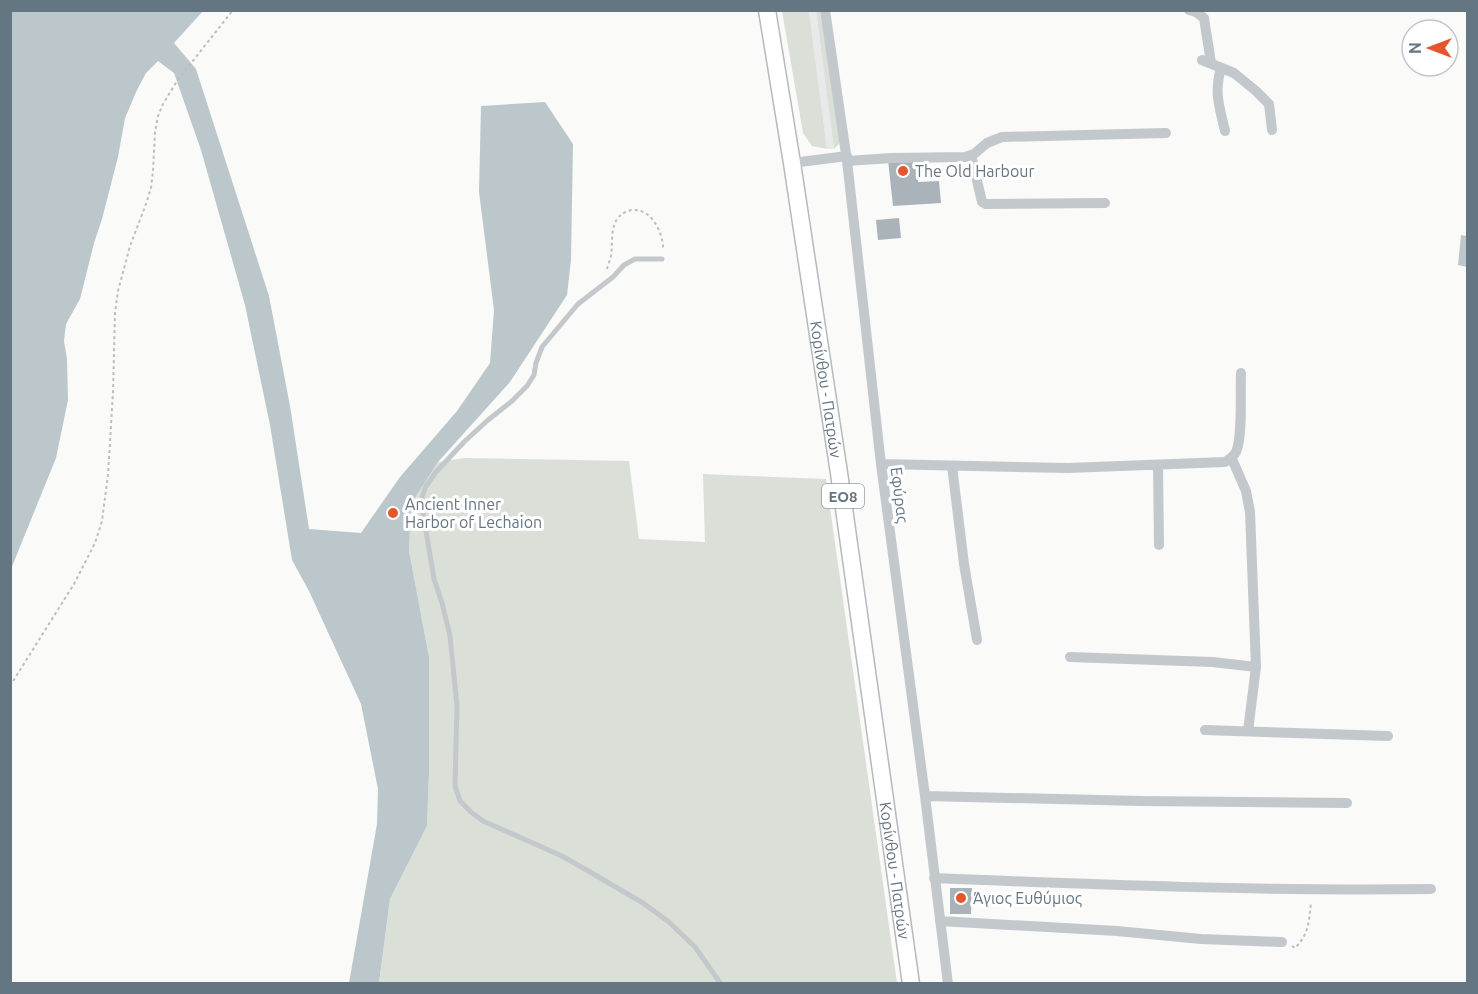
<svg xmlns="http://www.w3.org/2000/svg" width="1478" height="994" viewBox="0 0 1478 994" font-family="Ubuntu,sans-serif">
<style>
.built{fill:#e8e9e9}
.green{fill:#dadfd7}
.water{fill:#bbc7cb}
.building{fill:#aab3b9}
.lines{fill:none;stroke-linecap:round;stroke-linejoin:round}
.primary-casing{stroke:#b5babe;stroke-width:19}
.path{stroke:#bbbfc2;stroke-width:2;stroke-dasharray:3 3;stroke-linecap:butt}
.service{stroke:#c3c8cc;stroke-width:5}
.minor{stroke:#c3c8cc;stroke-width:10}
.primary{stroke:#fff;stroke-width:16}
.poi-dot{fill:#e4572e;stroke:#fff;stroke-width:2}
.labels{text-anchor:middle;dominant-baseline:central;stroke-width:6;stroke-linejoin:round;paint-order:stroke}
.shield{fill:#fff;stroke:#939fa8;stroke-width:1.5}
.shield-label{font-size:15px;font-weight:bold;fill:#657683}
.poi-label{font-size:16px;fill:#657683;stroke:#fff;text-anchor:start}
.street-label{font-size:16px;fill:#657683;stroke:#fff}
</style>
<rect width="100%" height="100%" fill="#fafaf8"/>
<!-- built -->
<path class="built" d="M809,11H816L834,149H827Z"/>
<!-- green -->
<path class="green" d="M782,11H809L827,149L812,146L803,133Z
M816,11H820L840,135L839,144L834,149Z
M465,458L629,461L639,539L705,542L703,474L826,479L897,983L379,984L390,899L427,826L429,773V657L409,551L411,504L438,462Z"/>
<!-- water -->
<path class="water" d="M11,10L203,11L174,43L196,69L269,296L290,406L309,529L361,533L400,477L457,411L490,363L494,310L479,192L481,106L545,102L573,144L571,260L567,295L510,382L438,462L411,504L409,551L429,657V773L427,826L390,899L379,983H349L377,824L378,789L361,704L309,591L292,560L270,425L245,305L201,150L174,73L158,61L146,73L137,90L125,118L118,157L102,219L94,243L80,299L66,324L64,341L67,359L68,400L56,458L11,569Z
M1461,235L1467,236V267L1458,265Z"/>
<!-- building -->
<path class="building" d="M917,157L918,182L939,181L941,203L893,206L888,160Z
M899,218L901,238L878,240L876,220Z
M950,888H972L971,914H950Z"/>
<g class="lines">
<!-- primary casing -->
<g class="primary-casing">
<g id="primary">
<path id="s1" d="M767,10L792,163L839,473L911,984"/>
</g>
</g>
<!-- path -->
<path class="path" d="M607,269C608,265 610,260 611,256C613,244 610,231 617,219C620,215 623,213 628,211C649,204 664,232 663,250
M10,686L74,584L95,543L102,521L108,475L113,392L115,313L118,291L130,246L146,204L151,188L153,171L155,132L158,116L163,104L177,81L233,10
M1292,946L1295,948C1309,934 1309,921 1311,902"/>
<!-- service -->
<path class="service" d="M662,259H635L624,265L613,277L578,304L542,347L536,363L534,375L527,386L512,401L488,420L464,442L436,472L426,486L422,497V507L434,579L442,603L450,636L457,706L455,786L460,801L471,812L483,821L562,856L590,872L643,903L669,922L695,947L721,984"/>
<!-- minor -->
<path class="minor" d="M825,10L847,161L881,464L925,796L948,984
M1189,10L1196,12L1204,18L1211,63
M1202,60L1234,73L1256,91L1269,104L1272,130
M1221,68C1214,93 1219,105 1225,131
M971,155L982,202L986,204L1105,203
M847,161L892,158L965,157L974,154L987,143L1002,137L1166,133
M792,163L847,156
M881,464L1068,468L1225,462C1230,459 1233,457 1236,452C1243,437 1240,392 1241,373
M1158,465L1159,545
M952,466L964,564L977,640
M1070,657L1212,662L1256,667L1250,512L1246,491L1232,459
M1205,730L1388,736
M1248,731L1256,667
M925,796L1141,801L1347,803
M934,878C1100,885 1266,891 1431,889
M940,921L1117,931L1201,939L1282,942"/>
<!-- primary -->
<use href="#primary" class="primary"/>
</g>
<!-- markers -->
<g class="poi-dot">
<circle cx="903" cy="171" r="6"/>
<circle cx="393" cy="513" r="6"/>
<circle cx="961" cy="898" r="6"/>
</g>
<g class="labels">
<!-- shield labels -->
<rect class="shield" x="822" y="484" width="42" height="24" rx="4.5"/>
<g class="shield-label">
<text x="843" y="496">ΕΟ8</text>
</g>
<!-- poi labels -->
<g class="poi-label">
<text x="915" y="171">The Old Harbour</text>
<text x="405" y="504">Ancient Inner<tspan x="405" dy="18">Harbor of Lechaion</tspan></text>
<text x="973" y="898">Άγιος Ευθύμιος</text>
</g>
<!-- street labels -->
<g class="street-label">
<text stroke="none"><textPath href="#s1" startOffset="384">Κορίνθου - Πατρών</textPath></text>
<text transform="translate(900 495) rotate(83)">Εφύρας</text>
<text stroke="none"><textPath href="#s1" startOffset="870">Κορίνθου - Πατρών</textPath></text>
</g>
</g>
<!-- border -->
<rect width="1478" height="994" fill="none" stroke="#657683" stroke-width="24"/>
<!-- north arrow -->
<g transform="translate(1430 48) rotate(270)"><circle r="28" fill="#ffffff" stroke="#c1c8cd" stroke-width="1.5"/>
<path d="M0-4.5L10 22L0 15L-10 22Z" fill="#e4572e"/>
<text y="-9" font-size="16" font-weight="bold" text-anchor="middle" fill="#657683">N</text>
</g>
</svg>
